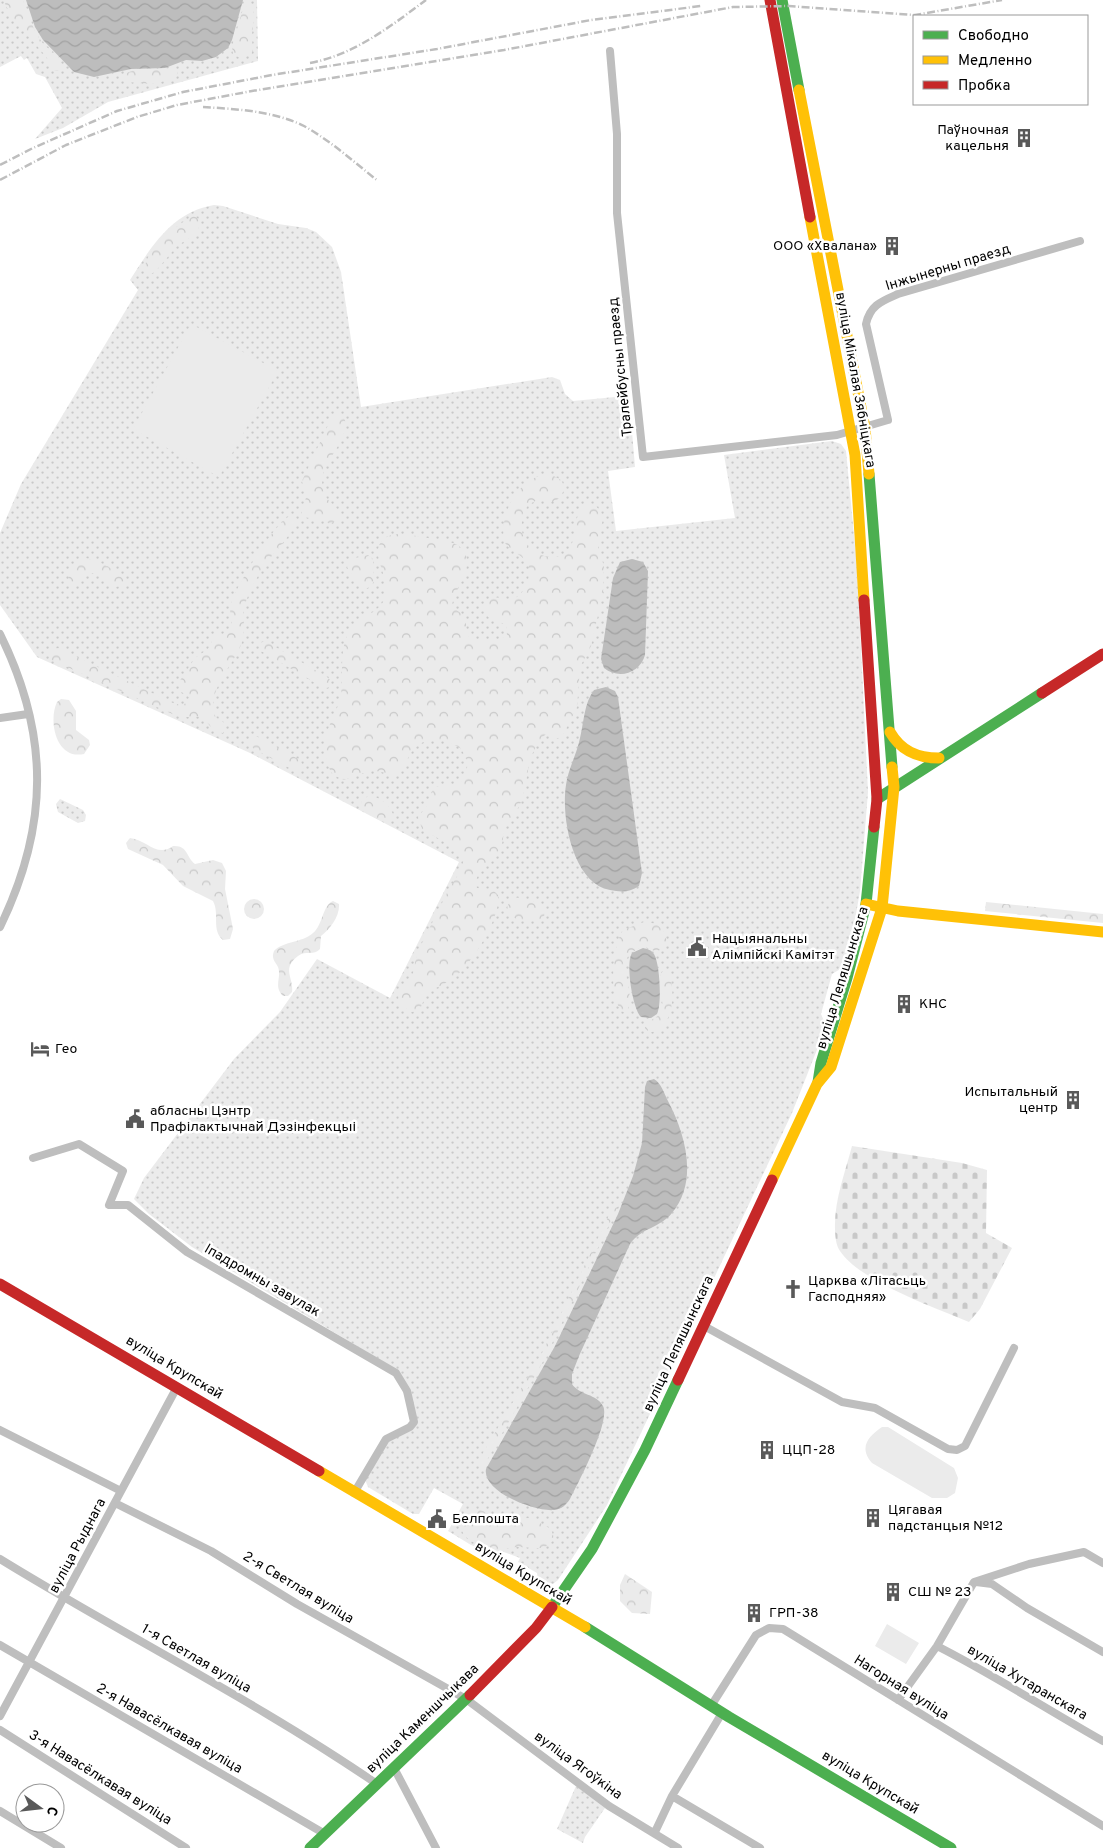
<svg xmlns="http://www.w3.org/2000/svg" width="1103" height="1848" viewBox="0 0 1103 1848" font-family="Overpass,sans-serif">
<style>
.grass{fill:url(#grass-dots)}
.forest{fill:url(#forest-crowns)}
.cemetery{fill:url(#cemetery-stones)}
.garden{fill:#ebebeb}
.water{fill:url(#water-waves)}
.lines{fill:none;stroke-linecap:round;stroke-linejoin:round}
.street{stroke:#bebebe;stroke-width:8}
.fast{stroke:#4caf50;stroke-width:11}
.slow{stroke:#ffc107;stroke-width:11}
.jam{stroke:#c62828;stroke-width:11}
.rail{stroke:#bebebe;stroke-width:2.5;stroke-dasharray:8 2.5 1 2.5;stroke-linecap:butt}
.labels{text-anchor:middle;dominant-baseline:central;stroke-width:5;stroke-linejoin:round;paint-order:stroke}
.poi-label{font-size:14px;fill:#000;stroke:#fff;text-anchor:start}
.street-label{font-size:14px;fill:#000;stroke:#fff}
</style>
<defs>
<pattern id="grass-dots" width="8" height="8" patternUnits="userSpaceOnUse" patternTransform="scale(1.25)"><rect width="8" height="8" fill="#ebebeb"/><path d="M2 2h.1M6 6h.1" fill="none" stroke="#c8c8c8" stroke-width="1.8" stroke-linecap="round"/></pattern>
<pattern id="forest-crowns" width="20" height="18" patternUnits="userSpaceOnUse" patternTransform="scale(1.25)"><rect width="20" height="18" fill="#ebebeb"/><path d="M2 6a3 3 0 1 1 6 0M12 15a3 3 0 1 1 6 0" fill="none" stroke="#c8c8c8"/></pattern>
<pattern id="cemetery-stones" width="16" height="16" patternUnits="userSpaceOnUse" patternTransform="scale(1.25)"><rect width="16" height="16" fill="#ebebeb"/><path d="M2 7V4a2 2 0 0 1 4 0v3zM10 15v-3a2 2 0 0 1 4 0v3z" fill="#c8c8c8"/></pattern>
<pattern id="water-waves" width="16" height="10" patternUnits="userSpaceOnUse" patternTransform="scale(1.25)"><rect width="16" height="10" fill="#bdbdbd"/><path d="M0 5q4-4 8 0t8 0" fill="none" stroke="#a1a1a1"/></pattern>
</defs>
<rect width="100%" height="100%" fill="#fff"/>
<!-- grass -->
<path class="grass" d="M0,0H257L258,61L108,102L63,128L35,139L62,108L45,77L36,74L27,58L24,60L21,56L0,67Z
M214,205L223,206L278,224L306,228L316,232L332,247L341,272L361,407L552,377L560,380L565,394L573,401L615,397L625,399L630,408L635,467L608,471L616,531L735,518L724,455L832,441L841,444L846,451L857,567L868,792L860,891L851,943L842,968L832,974L821,1014L824,1021L820,1042L792,1113L607,1505L558,1580L553,1584L538,1580L537,1573L518,1562L520,1558L501,1551L496,1554L471,1545L448,1531L463,1504L434,1488L419,1514H413L368,1487L364,1477L382,1443L406,1428L414,1416L392,1367L192,1247L149,1214L134,1199L144,1178L234,1059L280,1012L317,959L390,998L459,862L250,753L37,657L0,605V533L21,484L138,290L130,280C151,247 172,212 214,205Z
M60,799L83,810L86,815L85,821L78,823L58,812L56,804Z
M576,1786L605,1808L585,1837L583,1843L557,1829Z"/>
<!-- forest -->
<path class="forest" d="M4,0H23L35,32L44,45L58,56L63,67L60,71L53,70C50,65 48,58 43,53C34,41 7,15 4,0Z
M248,5C259,12 252,24 252,35C251,43 255,47 251,55L240,58L233,54L232,46L243,9Z
M175,68L178,71L176,78L152,84L127,82L123,78L126,73L135,70Z
M194,216L201,221L197,233L177,246L155,272L148,275L146,273C138,255 179,222 194,216Z
M340,414L345,420C349,448 310,466 326,497C329,502 335,506 339,511V519L330,524L323,520L303,517L301,510C310,491 305,499 302,481L330,421L332,417Z
M550,474L561,480C567,489 562,498 553,502L539,499L528,505C510,535 533,565 566,555C580,541 570,498 594,504L601,512L603,518L598,548L604,566L603,593L591,646L580,667L577,707L562,737L555,739L551,734H546C524,755 530,778 521,802C517,812 510,819 505,829C503,835 503,841 501,848C498,862 470,872 477,888L492,889L498,895C501,918 472,963 455,977C446,984 436,987 427,993L420,1009L412,1012L399,1004L398,993L413,973L417,953L450,887L460,872L464,859L458,850L422,829L418,817L427,806L434,787L460,783C470,773 469,759 460,748C442,737 420,735 409,756C405,765 404,770 395,775L372,770L344,780L333,775C327,766 325,757 325,746C325,729 335,716 340,700C345,677 337,649 351,629C359,616 378,614 384,600C393,580 370,557 381,542C391,528 414,536 428,538C442,541 465,540 467,560C468,577 453,591 452,607L465,616L467,634L469,637C479,642 498,643 507,635L506,625L488,617L485,606L492,598C499,596 507,601 515,598C526,593 534,571 526,561C520,554 511,551 505,543C497,516 519,475 550,474Z
M292,515L297,519C297,530 269,557 262,569C254,583 245,598 243,615C243,624 245,633 242,642C235,664 209,686 214,712C215,720 222,720 227,725L223,733L215,732C197,708 200,720 177,716L49,659V652L58,648L173,703L181,705L187,703L189,697L180,691L179,682L195,658L208,649L214,637L231,631C234,622 228,613 231,604C235,588 277,518 292,515Z
M368,555L373,559L374,580L372,586L363,590C360,588 349,570 347,567L351,559Z
M84,558C96,559 120,571 125,581V585L115,587C96,578 97,563 76,584H71L68,581C69,572 76,562 84,558Z
M265,641L327,677L331,681V686L327,688L322,687L261,651L260,643Z
M61,699L69,700L76,711V730L89,740L90,745L84,754C56,760 48,721 57,702Z
M252,737H258L300,760L304,768L300,771H295L254,749L249,743Z
M369,795C379,797 389,804 393,814L391,819C381,824 362,813 361,802Z
M130,838C147,840 157,858 173,846C188,845 186,857 195,864L213,860L222,863L226,871L225,889L233,929L230,939L223,940C211,930 220,914 213,901L183,886L163,865L128,849L126,843Z
M515,898C524,897 540,902 545,910L544,917C524,930 493,911 515,898Z
M244 909a10 10 0 1 1 20 0a10 10 0 1 1-20 0Z
M333,901L339,904C340,916 330,929 321,936L320,949C314,956 306,950 298,956C281,969 294,978 292,992L288,996H283C273,986 282,978 278,967C275,961 271,959 274,951C283,941 302,943 313,933C323,925 322,906 333,901Z
M986,902L1103,914V923L985,911Z
M644,922C658,922 668,930 666,945L657,952L643,946L629,954C619,973 636,992 627,1011L623,1012C608,1000 612,946 623,930Z
M663,971H667C677,986 674,1032 650,1032L645,1029V1024C649,1019 655,1020 659,1015C669,1003 653,982 663,971Z
M617,1199L619,1201V1204L545,1358L487,1460L484,1464H480V1458L542,1353Z
M475,1508L503,1519L531,1518L551,1529L554,1538C546,1554 530,1546 516,1547C509,1548 503,1550 496,1550C483,1548 456,1539 462,1521C464,1515 469,1510 475,1508Z
M625,1574L652,1592L650,1614L632,1613L620,1601V1585Z"/>
<!-- cemetery -->
<path class="cemetery" d="M852,1146L962,1163L987,1170L986,1233L1012,1248L980,1309L969,1322C934,1307 861,1282 840,1251C836,1246 835,1235 835,1229C834,1201 845,1173 852,1146Z"/>
<!-- garden -->
<path class="garden" d="M191,324L278,371L219,477L133,429Z
M882,1427H888L954,1468L958,1478L955,1493L947,1498H932L872,1463C858,1447 869,1436 882,1427Z
M887,1624L919,1643L906,1664L875,1646Z"/>
<!-- water -->
<path class="water" d="M26,0H243L232,40L228,48L216,57L202,61L186,60L165,68L131,69L94,77L74,72L43,40L35,27Z
M632,559L643,562L648,571L645,655C640,673 619,680 604,668L601,659L613,578L620,562Z
M606,687L615,691L618,697L642,873L639,886C629,893 620,892 610,890C572,883 561,816 566,785C568,769 577,754 580,738C584,722 584,703 594,690Z
M643,948C648,949 651,950 654,954C660,964 662,1004 657,1014L651,1018L641,1017C633,1009 625,964 632,953Z
M654,1079C661,1083 664,1093 668,1101C685,1133 699,1181 672,1213C660,1228 641,1228 630,1244L579,1356L572,1374V1384C579,1395 597,1394 603,1406C611,1421 578,1483 570,1499C566,1505 562,1509 554,1510C535,1512 482,1492 486,1469L555,1346L618,1214L633,1176L642,1143L645,1087L647,1081Z"/>
<g class="lines">
<!-- street -->
<path class="street" d="M610,51L617,134V213L643,457L837,435L888,420L866,324C870,305 882,301 898,294L1080,241
M0,634C50,735 49,826 0,927
M0,718L28,714
M33,1158L79,1144L123,1171L109,1205H128L187,1252L396,1373L407,1391L414,1422L410,1427L386,1439L354,1493
M704,1326L842,1402L875,1408L948,1449L957,1450L965,1446L1014,1348
M0,1430L121,1491
M115,1503L211,1551L297,1604L466,1699L609,1806L678,1848
M0,1559C125,1636 256,1701 377,1784
M976,1582L992,1584L1027,1608L1103,1652
M0,1645L325,1834
M937,1646C994,1675 1048,1710 1103,1741
M898,1700L937,1646L974,1582L1029,1564L1084,1552L1103,1563
M711,1706L756,1635L769,1628L783,1629L1103,1826
M722,1713L672,1796L760,1848
M0,1716L177,1387
M0,1730L186,1848
M394,1768L436,1848
M0,1811L61,1848
M655,1832L672,1796"/>
<!-- fast -->
<path class="fast" d="M782,0L799,90
M869,474L892,767
M877,799L1042,693
M818,1082L821,1063L847,978L866,904L874,827
M552,1607L592,1549L645,1450L678,1380
M585,1627L729,1717L951,1848
M310,1848L470,1695"/>
<!-- slow -->
<path class="slow" d="M799,90L865,428L869,474
M810,217L855,455L864,600
M890,732C901,751 917,758 939,758
M866,904L898,911L1103,932
M772,1180L817,1084L831,1067L882,908L894,787L892,767
M319,1471L585,1627"/>
<!-- jam -->
<path class="jam" d="M770,0L810,217
M864,600L877,799L874,827
M1042,693L1103,654
M0,1284L319,1471
M678,1380L772,1180
M470,1695L536,1628L552,1607"/>
<!-- rail -->
<path class="rail" d="M310,63C354,55 391,26 426,0
M203,107C236,109 274,111 304,126C331,141 354,162 378,181
M0,165L33,148L117,111L183,92L272,75L437,49L591,20L701,6
M0,180L66,145L137,117L177,105L252,91L504,50L733,7L789,6L915,15L1002,0"/>
</g>
<!-- icons -->
<defs>
<g id="building-bare" transform="scale(1.5)"><path d="M-4-6H4V6H1V3H-1V6H-4ZM-2.5-4.3h1.7v1.8h-1.7ZM.8-4.3h1.7v1.8H.8ZM-2.5-1h1.7V.8h-1.7ZM.8-1h1.7V.8H.8Z" fill="#595959" stroke="#fff" stroke-width="2.5" paint-order="stroke"/></g>
<g id="civic-bare" transform="scale(1.5)"><path d="M-.6-6.5H3V-4.5H.6V-3L4-1V1h2V6H-6V1h2V-1L-.6-3ZM-1.2 2.5V6h2.4V2.5Z" fill="#595959" stroke="#fff" stroke-width="2.5" paint-order="stroke"/></g>
<g id="hotel-bare" transform="scale(1.5)"><path d="M-6-4.5h1.5V1H6V5H4.5V3h-9V5H-6ZM-4 0a1.8 1.8 0 1 1 3.6 0ZM.5 0V-2.5h3Q6-2.5 6 0Z" fill="#595959" stroke="#fff" stroke-width="2.5" paint-order="stroke"/></g>
<g id="church-bare" transform="scale(1.5)"><path d="M-1.2-6h2.4v3.5h3.3v2.4h-3.3V6h-2.4V-.1h-3.3v-2.4h3.3Z" fill="#595959" stroke="#fff" stroke-width="2.5" paint-order="stroke"/></g>
</defs>
<g fill-rule="evenodd">
<use href="#building-bare" x="1024" y="138"/>
<use href="#building-bare" x="892" y="246"/>
<use href="#civic-bare" x="697" y="947"/>
<use href="#building-bare" x="904" y="1004"/>
<use href="#hotel-bare" x="40" y="1049"/>
<use href="#building-bare" x="1073" y="1100"/>
<use href="#civic-bare" x="135" y="1119"/>
<use href="#church-bare" x="793" y="1289"/>
<use href="#building-bare" x="767" y="1450"/>
<use href="#building-bare" x="873" y="1518"/>
<use href="#civic-bare" x="437" y="1519"/>
<use href="#building-bare" x="893" y="1592"/>
<use href="#building-bare" x="754" y="1613"/>
</g>
<g class="labels">
<!-- poi labels -->
<g class="poi-label">
<text x="1009" y="130" text-anchor="end">Паўночная<tspan x="1009" dy="16">кацельня</tspan></text>
<text x="877" y="246" text-anchor="end">ООО «Хвалана»</text>
<text x="712" y="939">Нацыянальны<tspan x="712" dy="16">Алімпійскі Камітэт</tspan></text>
<text x="919" y="1004">КНС</text>
<text x="55" y="1049">Гео</text>
<text x="1058" y="1092" text-anchor="end">Испытальный<tspan x="1058" dy="16">центр</tspan></text>
<text x="150" y="1111">абласны Цэнтр<tspan x="150" dy="16">Прафілактычнай Дэзінфекцыі</tspan></text>
<text x="808" y="1281">Царква «Літасьць<tspan x="808" dy="16">Гасподняя»</tspan></text>
<text x="782" y="1450">ЦЦП-28</text>
<text x="888" y="1510">Цягавая<tspan x="888" dy="16">падстанцыя №12</tspan></text>
<text x="452" y="1519">Белпошта</text>
<text x="908" y="1592">СШ № 23</text>
<text x="769" y="1613">ГРП-38</text>
</g>
<!-- street labels -->
<g class="street-label">
<text transform="translate(948 268) rotate(-17)">Інжынерны праезд</text>
<text transform="translate(621 367) rotate(-96)">Тралейбусны праезд</text>
<text transform="translate(855 380) rotate(80)">вуліца Мікалая Зябніцкага</text>
<text transform="translate(843 978) rotate(-73)">вуліца Лепяшынскага</text>
<text transform="translate(262 1281) rotate(30)">Іпадромны завулак</text>
<text transform="translate(679 1344) rotate(-65)">вуліца Лепяшынскага</text>
<text transform="translate(174 1368) rotate(31)">вуліца Крупскай</text>
<text transform="translate(78 1546) rotate(-62)">вуліца Рыднага</text>
<text transform="translate(523 1574) rotate(31)">вуліца Крупскай</text>
<text transform="translate(298 1588) rotate(31)">2-я Светлая вуліца</text>
<text transform="translate(196 1659) rotate(30)">1-я Светлая вуліца</text>
<text transform="translate(1027 1683) rotate(30)">вуліца Хутаранскага</text>
<text transform="translate(901 1688) rotate(32)">Нагорная вуліца</text>
<text transform="translate(423 1719) rotate(-44)">вуліца Каменшчыкава</text>
<text transform="translate(169 1729) rotate(30)">2-я Навасёлкавая вуліца</text>
<text transform="translate(578 1766) rotate(36)">вуліца Ягоўкіна</text>
<text transform="translate(100 1778) rotate(32)">3-я Навасёлкавая вуліца</text>
<text transform="translate(870 1783) rotate(31)">вуліца Крупскай</text>
</g>
</g>
<!-- legend -->
<rect x="913" y="15" width="175" height="90" fill="#ffffff" stroke="#999999"/>
<rect x="923" y="31" width="25" height="8" fill="#4caf50" stroke="#999999"/>
<text x="958" y="40" font-size="15" fill="#000000">Свободно</text>
<rect x="923" y="56" width="25" height="8" fill="#ffc107" stroke="#999999"/>
<text x="958" y="65" font-size="15" fill="#000000">Медленно</text>
<rect x="923" y="81" width="25" height="8" fill="#c62828" stroke="#999999"/>
<text x="958" y="90" font-size="15" fill="#000000">Пробка</text>
<!-- north arrow -->
<g transform="translate(40 1808) rotate(105)"><circle r="24" fill="#ffffff" stroke="#999999"/>
<path d="M0-4L9 19L0 12L-9 19Z" fill="#595959"/>
<text y="-8" font-size="14" font-weight="bold" text-anchor="middle" fill="#000000">С</text>
</g>
</svg>
